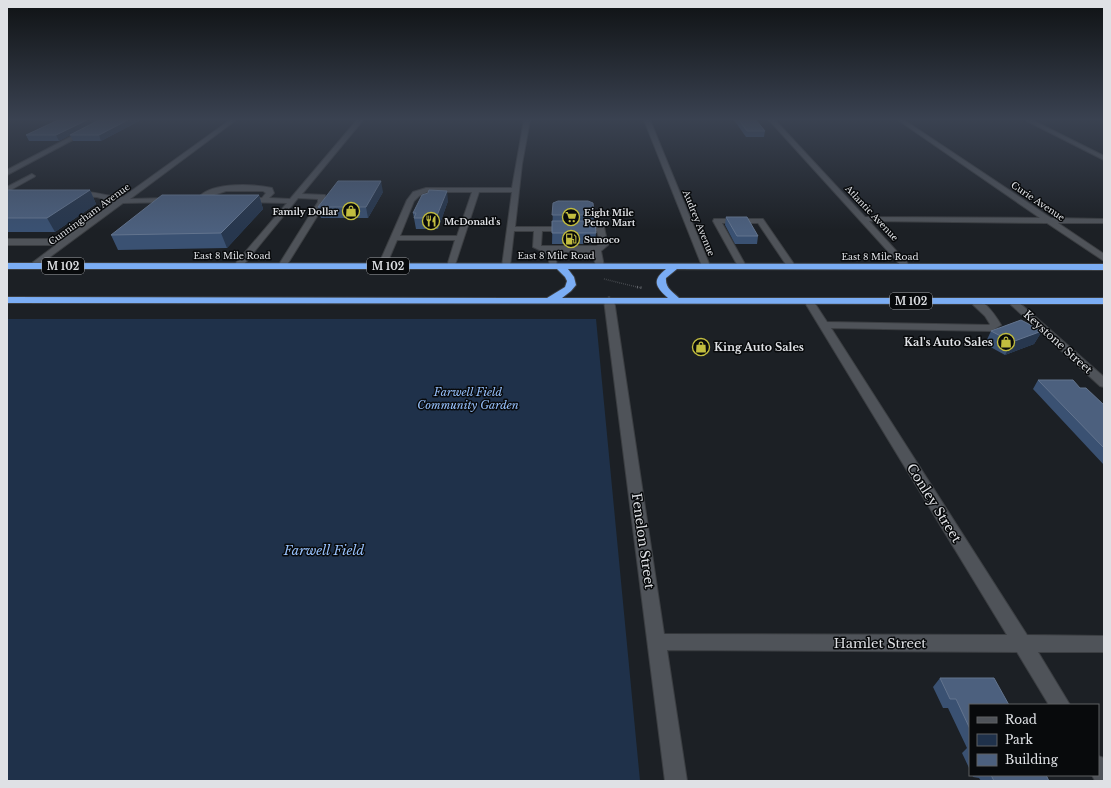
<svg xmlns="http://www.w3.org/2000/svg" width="1111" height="788" viewBox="0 0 1111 788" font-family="'Libre Baskerville',serif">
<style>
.green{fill:#1f314a}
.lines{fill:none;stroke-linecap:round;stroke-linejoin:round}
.minor-casing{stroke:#3b3e42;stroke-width:2}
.highway-casing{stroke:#3b3e42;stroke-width:2}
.path-far1{stroke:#676a6f;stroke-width:1.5;stroke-dasharray:0.5 1.5;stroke-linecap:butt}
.path{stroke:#676a6f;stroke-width:2.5;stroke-dasharray:1 2.5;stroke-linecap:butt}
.minor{fill:#4f5359;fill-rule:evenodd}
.highway{fill:#7badf4;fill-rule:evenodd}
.wall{fill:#3a5172}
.shaded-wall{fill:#27374e}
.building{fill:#4c607e;stroke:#63748e}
.labels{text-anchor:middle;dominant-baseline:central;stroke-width:3;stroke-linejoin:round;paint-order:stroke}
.far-street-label{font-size:9px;fill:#dfe1e5;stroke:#080a0c}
.far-poi-label{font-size:9px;font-weight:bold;fill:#dfe1e5;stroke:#080a0c;text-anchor:start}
.shield{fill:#080a0c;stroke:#9ea0a4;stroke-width:1}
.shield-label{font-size:10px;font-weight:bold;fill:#dfe1e5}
.poi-label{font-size:11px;font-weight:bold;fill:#dfe1e5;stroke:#080a0c;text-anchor:end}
.street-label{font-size:11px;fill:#dfe1e5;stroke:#080a0c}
.park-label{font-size:11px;font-style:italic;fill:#97c1fc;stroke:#080a0c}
.near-street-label{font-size:13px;fill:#dfe1e5;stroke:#080a0c}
.near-park-label{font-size:13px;font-style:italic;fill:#97c1fc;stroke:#080a0c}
</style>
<rect width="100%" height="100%" fill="#1c2025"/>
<!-- green -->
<path class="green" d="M7,319H596L640,781H7Z"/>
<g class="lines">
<!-- minor casing -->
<g class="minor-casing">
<path id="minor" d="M103,120H110L7,175V170Z
M230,120H236L130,199L169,198L173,200L172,202L123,203L35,268H29L28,266L56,245H7V239H63L116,201H110L97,197L75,196H72V192C89,189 106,197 123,197Z
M357,120H363L302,194L325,195L326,202L285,268H279L278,266L318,202V199L298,198L241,268H235L234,266L235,264L287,203L246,202L242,200L246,198H262L266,193L263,191H226L208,197L218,198L219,200L215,202L202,201L200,196C214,182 254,184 272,188L274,193L269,198L290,199Z
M524,120H530L522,164L515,227H604L608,245L601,251L604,266L603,268H597L596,266L592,252H555L557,266L556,268H550L548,254L533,247L534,231H514L510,266L509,268H503L502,266L512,192H479L454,268H448L447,266L455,240H397L386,266L385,268H379L378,266L407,200L413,192L426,188H512ZM427,192H472L457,236H400L414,201L419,196ZM542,231H597L600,244L596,246H541Z
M644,120H650L710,266L709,268H703L702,266Z
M769,120H775L865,217L1040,218L898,120H904L1051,218L1104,219V223H1058L1104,254V261L1047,223L869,221L911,267L910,269H904Z
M1025,120H1032L1104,156V160Z
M32,174L35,176L34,177L7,192V187Z
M714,219H763L796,267L795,269H789L758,223H722L746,266L745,268H739L713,221Z
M609,297L614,300L664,634L1007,635L804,301L806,299H812L827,322L989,325L990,324L985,316L969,301L974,298C986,301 995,315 1001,325L991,331L831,328L1027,635L1104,636V652H1038L1070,705H1049L1017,652L667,650L687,781H665L604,300Z
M1012,298L1015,299L1104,377V387L1100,386L1009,303L1007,301L1009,299Z
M1098,756L1104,758V781H1095L1092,775H1098Z"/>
</g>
<!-- highway casing -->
<g class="highway-casing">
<path id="highway" d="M7,263L1104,264V270L677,269L666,278C665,288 673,292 679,298H1104V304L7,303V297L547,298L565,287L567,281L565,277L557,269H7ZM568,269H666C651,281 656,287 668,298H562L571,291L576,285L574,277Z"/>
</g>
<!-- path-far1 -->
<path class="path-far1" d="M604,279L641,288"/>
<!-- path -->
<path class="path" d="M637,287L643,288"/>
<!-- minor -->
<use href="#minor" class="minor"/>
<!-- highway -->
<use href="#highway" class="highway"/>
</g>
<!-- wall -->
<path class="wall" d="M58,120H141L101,141H73L70,135L59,141H29L26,135Z
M734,120H756L765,131L764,137H746Z
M7,190H90L96,204L55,232H7Z
M383,192L368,218H321L318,207Z
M259,195L263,209L227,248L118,250L111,235Z
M448,201L438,229H416L413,213Z
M553,203L594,215V221L596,233L595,244H552Z
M726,217L758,236L757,244H735L725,225Z
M991,331H1042L1034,344L1005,355L985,344Z
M1038,380L1080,388L1104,405V465L1033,389Z
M940,678L970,705V770L962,753L967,748L948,708H943L933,687Z
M972,775H1046L1049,781H981L979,778L973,777Z"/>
<!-- shaded-wall -->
<path class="shaded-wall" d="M87,120H101L59,141L56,135Z
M128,120H141L101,141L99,135Z
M381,181L383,192L368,218L366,207Z
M90,190L96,204L55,232L47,218Z
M447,191L448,201L438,229L436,218Z
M259,195L263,209L227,248L221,233Z
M1042,331L1034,344L1005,355L1012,342Z"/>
<!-- building -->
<path class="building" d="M58,120H87L56,135H26Z
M99,120H128L99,135H70Z
M739,120H756L765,131H747Z
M338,181H381L366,207H318Z
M7,190H90L47,218H7Z
M429,190L447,191L436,218H414L416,213H413L422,195L428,193Z
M162,195H259L221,233L111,235Z
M558,201H588L593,203L594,215H552L553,203Z
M726,217H747L758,236H737Z
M552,221H595L596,233H552Z
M1021,320L1042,331L1012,342L991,331Z
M1038,380H1073L1080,388H1086L1104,405V448Z
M940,678H994L1009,705H970V729L956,699H950Z
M991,775H1046L1049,781H994Z"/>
<!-- sky -->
<linearGradient id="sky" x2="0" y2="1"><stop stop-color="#0f1214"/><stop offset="0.52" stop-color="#3a4251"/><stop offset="1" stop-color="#3a4251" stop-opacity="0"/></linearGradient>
<rect width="1111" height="230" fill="url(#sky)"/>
<!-- icons -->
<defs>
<g id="shop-ring" transform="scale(0.9)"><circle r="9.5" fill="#080a0c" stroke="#c2bd3f" stroke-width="1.5"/><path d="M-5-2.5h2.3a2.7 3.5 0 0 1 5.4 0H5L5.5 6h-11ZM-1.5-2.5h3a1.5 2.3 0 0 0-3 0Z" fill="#c2bd3f"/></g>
<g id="supermarket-ring" transform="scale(0.9)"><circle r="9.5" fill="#080a0c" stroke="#c2bd3f" stroke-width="1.5"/><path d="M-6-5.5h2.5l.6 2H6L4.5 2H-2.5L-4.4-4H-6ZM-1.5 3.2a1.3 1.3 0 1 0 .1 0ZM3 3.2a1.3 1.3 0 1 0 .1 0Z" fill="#c2bd3f"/></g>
<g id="restaurant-ring" transform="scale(0.9)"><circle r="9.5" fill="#080a0c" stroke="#c2bd3f" stroke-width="1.5"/><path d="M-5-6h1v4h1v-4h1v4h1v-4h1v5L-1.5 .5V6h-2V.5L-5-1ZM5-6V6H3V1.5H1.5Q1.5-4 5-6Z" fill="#c2bd3f"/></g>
<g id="fuel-ring" transform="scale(0.9)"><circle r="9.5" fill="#080a0c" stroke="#c2bd3f" stroke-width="1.5"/><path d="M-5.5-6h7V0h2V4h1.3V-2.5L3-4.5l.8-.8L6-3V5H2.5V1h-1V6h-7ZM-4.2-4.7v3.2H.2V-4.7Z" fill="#c2bd3f"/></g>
</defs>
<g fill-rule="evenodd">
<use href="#shop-ring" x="351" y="211"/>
<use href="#supermarket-ring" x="571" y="217"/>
<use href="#restaurant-ring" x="431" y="221"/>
<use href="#fuel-ring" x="571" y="239"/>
<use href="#shop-ring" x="1006" y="342"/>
<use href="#shop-ring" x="701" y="347"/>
</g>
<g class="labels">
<!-- far-street labels -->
<g class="far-street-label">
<text transform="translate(1038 201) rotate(34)">Curie Avenue</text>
<text transform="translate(872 213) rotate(47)">Atlantic Avenue</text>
<text transform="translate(89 214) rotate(-36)">Cunningham Avenue</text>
<text transform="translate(699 223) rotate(68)">Audrey Avenue</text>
<text x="232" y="255">East 8 Mile Road</text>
<text x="556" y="255">East 8 Mile Road</text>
<text x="880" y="256">East 8 Mile Road</text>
</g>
<!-- far-poi labels -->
<g class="far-poi-label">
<text x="338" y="211" text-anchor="end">Family Dollar</text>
<text x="584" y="212">Eight Mile<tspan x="584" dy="10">Petro Mart</tspan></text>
<text x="444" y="221">McDonald's</text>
<text x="584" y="239">Sunoco</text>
</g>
<!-- shield labels -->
<g class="shield">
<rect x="42" y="258" width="42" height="16" rx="3"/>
<rect x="367" y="258" width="42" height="16" rx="3"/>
<rect x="890" y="293" width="42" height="16" rx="3"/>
</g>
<g class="shield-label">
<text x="63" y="266">M 102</text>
<text x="388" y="266">M 102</text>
<text x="911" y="301">M 102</text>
</g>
<!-- poi labels -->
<g class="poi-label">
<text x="993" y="342">Kal's Auto Sales</text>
<text x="714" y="347" text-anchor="start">King Auto Sales</text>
</g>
<!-- street labels -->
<g class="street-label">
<text transform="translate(1058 342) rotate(42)">Keystone Street</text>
</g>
<!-- park labels -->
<g class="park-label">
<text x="468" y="392">Farwell Field<tspan x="468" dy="13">Community Garden</tspan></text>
</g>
<!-- near-street labels -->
<g class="near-street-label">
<text transform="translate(934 503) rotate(58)">Conley Street</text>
<text transform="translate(643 541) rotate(82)">Fenelon Street</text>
<text x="880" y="643">Hamlet Street</text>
</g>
<!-- near-park labels -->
<g class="near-park-label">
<text x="324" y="550">Farwell Field</text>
</g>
</g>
<!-- border -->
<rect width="1111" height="788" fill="none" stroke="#dfe1e5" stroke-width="16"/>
<!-- legend -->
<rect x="969" y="704" width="130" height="72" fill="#080a0c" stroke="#5e6063"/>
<rect x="977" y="717" width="20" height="6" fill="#4f5359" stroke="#5e6063"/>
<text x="1005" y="724" font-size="12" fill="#dfe1e5">Road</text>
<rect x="977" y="734" width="20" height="12" fill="#1f314a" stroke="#5e6063"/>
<text x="1005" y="744" font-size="12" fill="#dfe1e5">Park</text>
<rect x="977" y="754" width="20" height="12" fill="#4c607e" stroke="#5e6063"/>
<text x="1005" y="764" font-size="12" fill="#dfe1e5">Building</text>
</svg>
